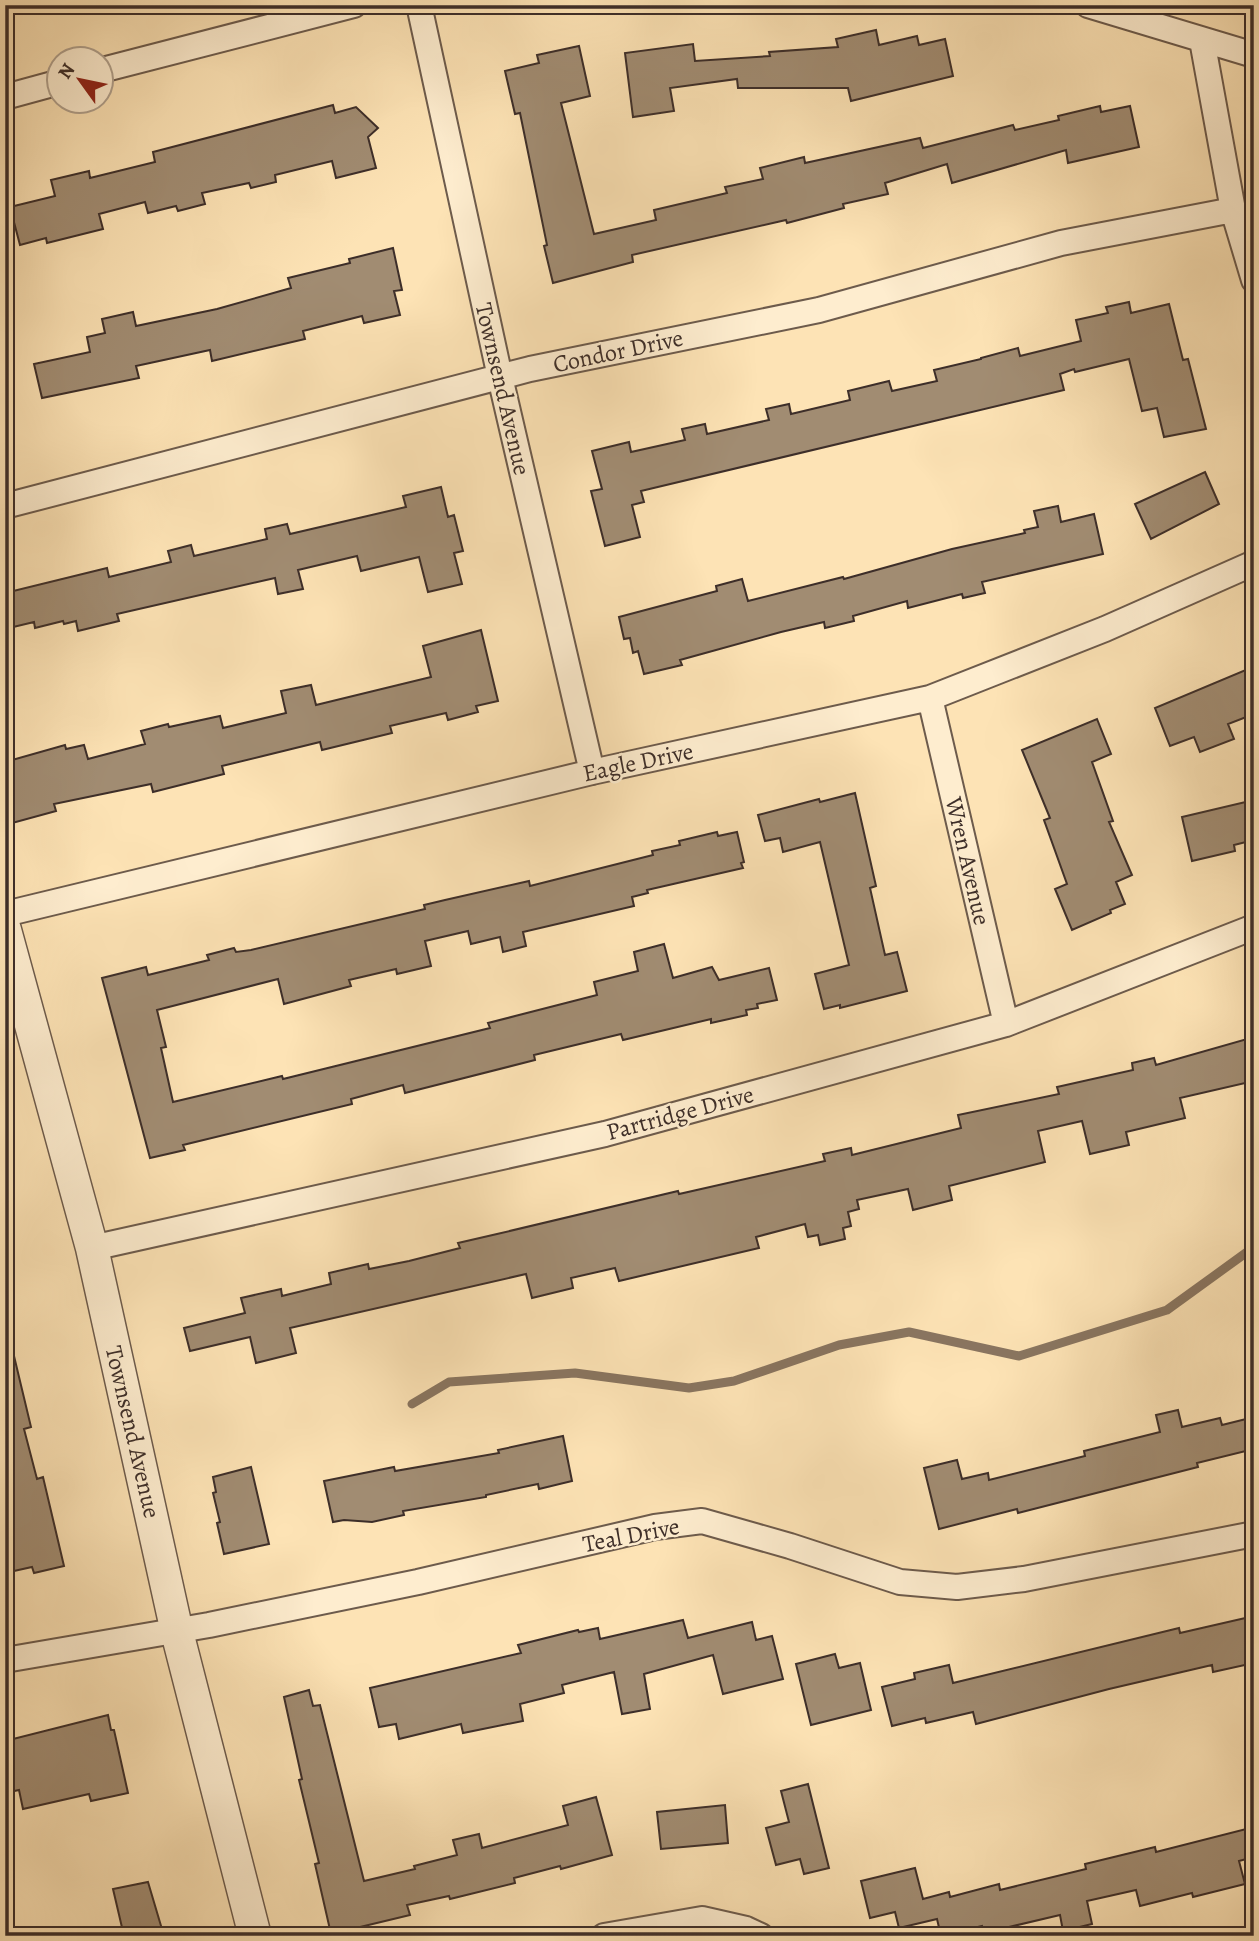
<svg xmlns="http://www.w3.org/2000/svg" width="1259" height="1941" viewBox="0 0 1259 1941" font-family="Alegreya,serif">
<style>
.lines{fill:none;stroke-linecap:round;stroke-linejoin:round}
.stream{stroke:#897560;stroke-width:9}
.building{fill:#a18c72;stroke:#3d2e29;stroke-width:2}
.minor-casing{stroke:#6d5b4c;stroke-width:28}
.tertiary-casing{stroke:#6d5b4c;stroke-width:35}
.minor{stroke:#feedcf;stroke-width:24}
.tertiary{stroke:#feedcf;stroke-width:32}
.labels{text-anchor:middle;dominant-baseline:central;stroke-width:5;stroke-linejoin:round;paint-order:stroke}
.street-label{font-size:24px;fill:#3d2e29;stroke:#feedcf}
</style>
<rect width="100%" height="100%" fill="#fde3b5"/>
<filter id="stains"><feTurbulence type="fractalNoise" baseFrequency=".00286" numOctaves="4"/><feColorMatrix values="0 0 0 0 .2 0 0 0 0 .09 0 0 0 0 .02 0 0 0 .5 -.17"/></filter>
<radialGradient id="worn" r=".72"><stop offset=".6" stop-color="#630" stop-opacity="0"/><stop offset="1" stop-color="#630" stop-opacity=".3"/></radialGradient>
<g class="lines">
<!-- stream -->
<path class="stream" d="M412,1404L449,1382L575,1373L689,1388L734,1381L839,1345L909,1332L1019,1356L1167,1310L1254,1247"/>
</g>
<!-- building -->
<path class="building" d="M876,30L879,45L917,36L919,45L945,39L953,76L851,101L848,88H738L737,79L670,88L674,111L633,117L625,53L693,44L695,61L770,56L769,52L838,47L836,39Z
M579,46L590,96L561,103L594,234L656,220L654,210L727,193L725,187L763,179L760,168L804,157L805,163L920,138L923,148L1013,125L1015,130L1059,120L1058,116L1100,106L1101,112L1130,106L1139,147L1068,163L1066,150L952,183L947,164L885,183L888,194L843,204L844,208L787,223L786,220L632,255L633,262L553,283L544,246L547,245L520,113L515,114L505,71L539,63L537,55Z
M333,105L335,113L356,107L378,128L368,137L376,168L336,178L332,161L275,175L276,182L251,188L249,183L202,193L205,204L178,211L176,206L148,213L145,202L99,214L103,229L47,243L46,238L20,245L10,207L55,196L51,180L89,171L90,178L155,162L153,152Z
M393,248L402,290L394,291L400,315L364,323L362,316L303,331L305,339L212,361L210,350L136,366L139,378L42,398L34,364L90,352L87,337L105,333L102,319L133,312L136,326L217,309L291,288L288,278L350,263L349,259Z
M1129,302L1131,313L1169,304L1183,360L1188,359L1206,429L1164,437L1157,408L1142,411L1129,359L1075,372L1074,369L1060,374L1064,390L641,491L644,502L632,505L640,537L605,546L591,491L602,489L592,451L629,442L631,452L685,440L682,429L705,424L707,434L769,420L766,409L789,404L791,414L850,400L848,391L889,381L892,391L937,381L934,370L981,359V358L1018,348L1020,356L1081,341L1076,320L1108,313L1106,307Z
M1205,472L1219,504L1151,539L1135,504Z
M441,487L448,517L454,515L463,551L454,553L462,584L428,592L419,557L361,571L357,556L298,570L303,589L278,594L275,578L117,614L119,621L78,631L76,621L64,624L63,621L35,628L34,622L5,629V593L107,568L109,577L171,562L168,551L191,545L194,556L267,539L265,529L287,524L290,534L406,507L403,496Z
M1058,506L1061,522L1094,514L1103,554L982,582L985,593L963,598L962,594L908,608L907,601L853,616L854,621L825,628L824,622L781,632L680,660L682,665L644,674L638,651L633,653L630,638L624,639L619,617L717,591L716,586L742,579L748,601L843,577L844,579L952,549L1025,533L1024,530L1038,527L1034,511Z
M481,630L498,701L476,706L478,712L448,720L446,713L390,726L392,733L322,750L320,742L263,756L222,766L224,774L153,792L151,784L54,804L56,811L5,825V762L65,745L66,749L84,745L88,759L145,744L141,731L168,724L169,727L220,716L223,728L286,713L281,691L311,685L316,705L431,677L423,646Z
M1248,669L1254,683V714L1228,724L1234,739L1200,752L1194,737L1170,746L1155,708Z
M1097,719L1111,754L1092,762L1113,821L1109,822L1132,875L1116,882L1125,904L1110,910L1111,913L1072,930L1055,889L1067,884L1044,820L1050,818L1022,750Z
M855,793L876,886L870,888L885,955L897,952L907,991L840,1008V1005L824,1009L815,974L849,965L820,842L783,852L780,838L765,841L758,815L819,799L820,802Z
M1254,800V840L1234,845L1235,851L1192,861L1182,817Z
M717,832L718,836L737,832L744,862L741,863L743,868L647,890L648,893L632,897L634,906L523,932L526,946L503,952L500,937L471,944L468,931L425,941L431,966L397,974L396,969L349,980L351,986L284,1004L278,979L157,1010L166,1047L161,1048L173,1102L282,1076L283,1079L490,1028L488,1023L597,995L594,982L638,971L634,952L664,944L673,978L712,967L719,980L769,968L777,1000L757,1004L758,1008L746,1010L747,1015L711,1023V1019L623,1040L621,1034L534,1055L535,1060L405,1093L403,1085L351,1099L352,1104L183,1145L185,1150L150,1158L102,978L146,967L148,975L209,960L207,955L234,948L236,952L251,950L425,909L424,905L445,900L529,881L530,886L653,855L652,851L680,845L679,841Z
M1254,1037V1081L1180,1098L1185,1118L1126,1132L1129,1145L1090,1154L1082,1121L1038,1131L1045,1162L949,1186L952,1200L913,1210L908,1189L857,1200L859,1209L848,1212L851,1226L843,1228L845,1239L820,1245L818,1235L808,1237L805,1224L756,1237L759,1248L619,1281L615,1268L571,1278L573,1288L532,1298L526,1274L290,1328L296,1353L256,1363L250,1337L190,1351L184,1328L245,1313L241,1298L281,1289L282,1296L331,1284L329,1273L368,1264L369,1269L409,1261L460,1248L458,1243L497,1234L678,1191L679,1194L825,1161L823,1154L851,1148L852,1155L961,1128L958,1115L1059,1094L1057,1087L1133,1070L1132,1063L1154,1058L1156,1065Z
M14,1356L31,1427L24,1429L37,1479L43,1477L64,1566L34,1573L32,1567L5,1573V1357Z
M1178,1410L1182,1427L1220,1418L1222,1425L1254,1417V1449L1197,1463L1198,1467L1018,1513L1017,1509L939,1529L924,1468L957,1460L962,1479L988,1473L989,1480L1085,1456L1084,1451L1160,1432L1156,1415Z
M563,1436L572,1481L539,1489L538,1484L486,1495V1497L403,1511L404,1515L372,1522L344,1520L333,1522L324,1481L394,1467L395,1471L499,1453L498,1450Z
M251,1467L269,1544L224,1554L217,1523L220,1522L213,1493L216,1492L213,1477Z
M1254,1616V1663L1213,1672L1212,1665L1109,1689L976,1724L973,1712L926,1723L925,1718L892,1726L882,1687L915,1679L914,1673L949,1665L953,1683L1179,1628L1180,1633Z
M683,1620L688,1638L752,1622L756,1640L772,1636L783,1679L723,1694L713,1655L644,1674L650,1709L622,1714L614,1672L562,1685L564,1693L520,1704L523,1721L463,1733L461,1724L399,1739L396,1724L379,1727L370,1688L521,1653L518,1645L578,1630L579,1632L598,1628L600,1639Z
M835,1654L839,1668L860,1663L871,1710L811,1725L796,1664Z
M309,1690L313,1706L320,1705L364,1881L415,1869L414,1866L457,1855L453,1840L479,1834L482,1848L568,1825L563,1806L596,1797L612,1855L561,1869L560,1866L514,1878L515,1883L450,1899L449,1896L407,1905L410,1915L331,1934L315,1864L319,1863L299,1780L302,1779L284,1697Z
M108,1715L111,1730H114L128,1793L91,1801L89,1794L23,1809L19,1790L5,1793V1741Z
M808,1784L829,1868L804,1874L800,1859L776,1865L766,1828L789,1822L781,1791Z
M725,1805L728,1843L661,1849L657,1812Z
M1254,1827V1857L1239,1861L1245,1884L1193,1897L1192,1893L1140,1906L1136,1890L1087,1901L1092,1924L1063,1931L1060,1915L1009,1927L1012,1936H985L982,1926L941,1936L937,1919L899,1928L895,1912L870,1918L861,1881L915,1868L923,1899L949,1892L950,1897L999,1884L1000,1890L1086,1869L1085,1864L1155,1847L1156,1852Z
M148,1882L164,1936H124L113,1889Z"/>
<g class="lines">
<!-- minor casing -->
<g class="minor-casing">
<path id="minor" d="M419,5L500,377L592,772
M1088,5L1254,55
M1202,40L1233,210L1254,280
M102,70L354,5
M5,97L60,82
M5,506L530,369L819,310L1061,243L1233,210
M930,698L1006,1024
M5,914L592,772L930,698L1105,629L1254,563
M92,1248L605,1134L1006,1024L1254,927
M5,1660L209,1625L418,1582L655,1527L702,1521L790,1546L900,1582L957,1587L1024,1579L1254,1534
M604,1936L702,1919L746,1929L761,1936"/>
</g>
<!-- tertiary casing -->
<g class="tertiary-casing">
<path id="tertiary" d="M5,930L92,1248L177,1632L255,1936"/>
</g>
<!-- minor -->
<use href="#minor" class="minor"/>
<!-- tertiary -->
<use href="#tertiary" class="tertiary"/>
</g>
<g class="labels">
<!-- street labels -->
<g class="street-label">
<text transform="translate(618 351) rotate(-12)">Condor Drive</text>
<text transform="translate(503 389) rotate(77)">Townsend Avenue</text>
<text transform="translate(638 762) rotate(-12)">Eagle Drive</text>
<text transform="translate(968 861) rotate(77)">Wren Avenue</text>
<text transform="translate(680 1113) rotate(-15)">Partridge Drive</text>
<text transform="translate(133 1432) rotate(77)">Townsend Avenue</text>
<text transform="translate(631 1535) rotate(-11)">Teal Drive</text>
</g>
</g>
<!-- margin -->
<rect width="1259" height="1941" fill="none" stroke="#fde3b5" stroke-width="28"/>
<rect x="7" y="7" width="1245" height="1927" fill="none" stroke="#3d2e29" stroke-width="3.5"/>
<rect x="14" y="14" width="1231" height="1913" fill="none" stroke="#3d2e29" stroke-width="2"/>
<!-- north arrow -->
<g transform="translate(80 80) rotate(303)"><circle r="33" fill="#feedcf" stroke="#b1a18d" stroke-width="2"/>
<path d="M0-5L12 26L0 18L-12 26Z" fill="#8f2418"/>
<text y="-10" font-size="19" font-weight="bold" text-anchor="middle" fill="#3d2e29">N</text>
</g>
<rect width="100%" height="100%" filter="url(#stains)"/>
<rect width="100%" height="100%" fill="url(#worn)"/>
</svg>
